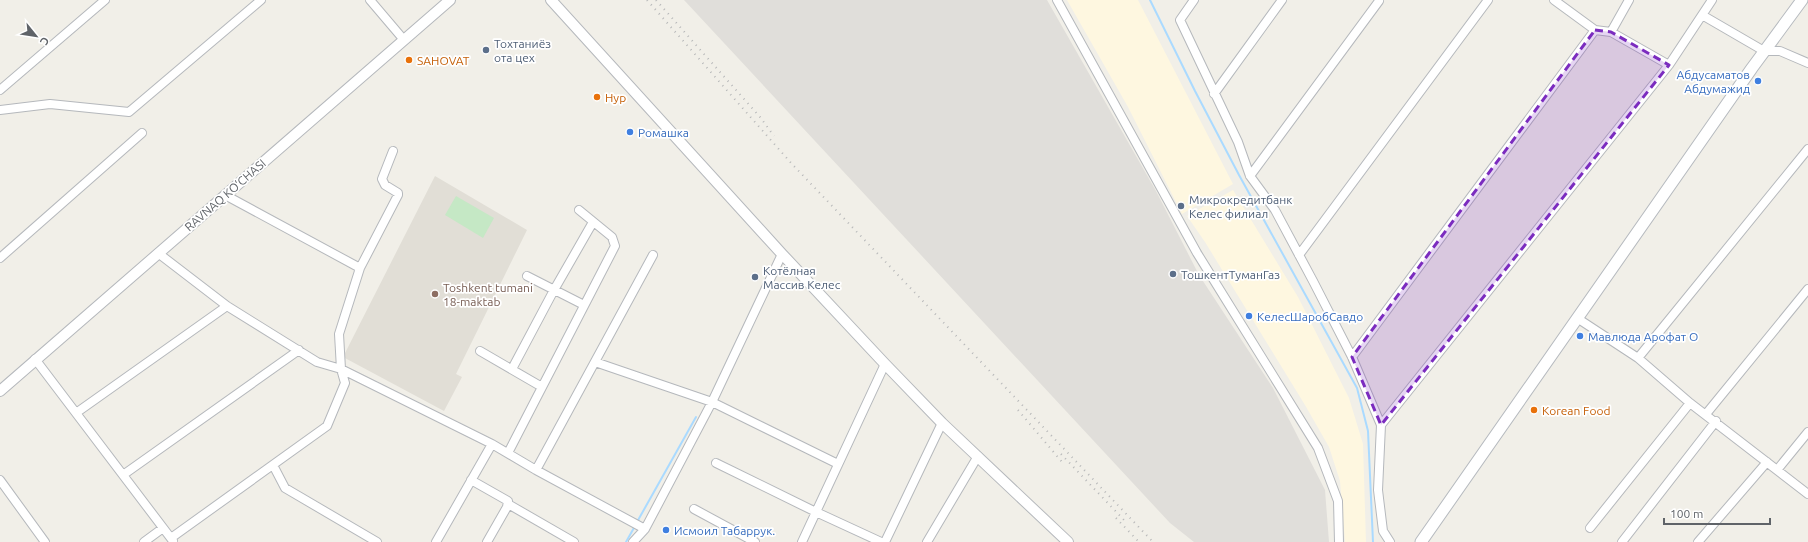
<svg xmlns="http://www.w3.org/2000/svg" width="1808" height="542" viewBox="0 0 1808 542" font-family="Ubuntu,sans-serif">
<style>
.commercial{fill:#fef7e0}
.industrial{fill:#e0deda}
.education{fill:#e1ded6}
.green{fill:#c5e8c5}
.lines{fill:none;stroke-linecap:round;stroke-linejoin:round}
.stream{stroke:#aadaff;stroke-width:2}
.minor-casing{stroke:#b5b8bc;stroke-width:10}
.tertiary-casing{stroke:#b5b8bc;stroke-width:12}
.secondary-casing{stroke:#b6babf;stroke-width:13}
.minor{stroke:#fff;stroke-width:8}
.tertiary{stroke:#fff;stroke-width:10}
.secondary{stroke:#fff;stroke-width:11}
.rail{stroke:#b6b7b8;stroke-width:2;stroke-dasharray:1 5;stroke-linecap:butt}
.marked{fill:#7b2cbf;fill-opacity:0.2;stroke:#7b2cbf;stroke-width:3;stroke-dasharray:8 5;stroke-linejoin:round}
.service-dot{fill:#5c6f8a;stroke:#fff;stroke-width:1.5}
.food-dot{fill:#e8710a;stroke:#fff;stroke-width:1.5}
.shop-dot{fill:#3f7fe0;stroke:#fff;stroke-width:1.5}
.education-dot{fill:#8d6e63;stroke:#fff;stroke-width:1.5}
.labels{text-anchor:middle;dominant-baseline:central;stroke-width:3.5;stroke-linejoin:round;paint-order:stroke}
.service-label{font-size:12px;fill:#4e5e75;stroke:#fff;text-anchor:start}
.food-label{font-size:12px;fill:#c56008;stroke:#fff;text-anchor:start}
.shop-label{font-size:12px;fill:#366cbe;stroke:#fff;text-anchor:start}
.street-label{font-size:12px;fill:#5f6368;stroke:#fff}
.education-label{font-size:12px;fill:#785e54;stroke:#fff;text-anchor:start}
</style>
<rect width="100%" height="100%" fill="#f1efe8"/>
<!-- commercial -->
<path class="commercial" d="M1067,0H1138L1233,184L1182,214L1128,107Z
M1233,190L1298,297L1349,398L1363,444L1366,542H1345L1340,481L1329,447L1305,405L1205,242L1187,216Z"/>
<!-- industrial -->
<path class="industrial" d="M684,0H1047L1156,191L1199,275L1273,388L1325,490L1329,542H1194L1170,523Z"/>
<!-- education -->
<path class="education" d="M435,176L527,230L456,374L462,377L444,411L343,357Z"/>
<!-- green -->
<path class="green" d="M456,196L494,218L483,238L445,215Z"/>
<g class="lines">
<!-- stream -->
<path class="stream" d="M1150,0L1195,91L1239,175L1357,388L1368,431L1373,542
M637,522L696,417
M626,542L635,526"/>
<!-- minor casing -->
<g class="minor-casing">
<path id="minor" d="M370,0L404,40
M1057,0L1197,253L1318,448L1338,501L1339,542
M1194,0L1180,20L1238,142L1250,176L1275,210L1313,281L1352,357L1381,425L1378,490L1383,531L1390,542
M1554,0L1595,30L1611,32L1669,65
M1702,15L1764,51H1780L1808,63
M1611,32L1629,0
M0,90L105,0
M1214,94L1282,0
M0,110L50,104L129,112L261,0
M1250,176L1379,1
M225,195L360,268
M158,253L227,306L317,362L341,369L492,444L536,470L645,529
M1299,255L1488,0
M0,258L142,133
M527,276L584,305
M1577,318L1638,358L1690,403L1808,494
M480,351L542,387
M1352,357L1595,30
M1638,358L1808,149
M35,359L173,541
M595,362L712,402L838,464
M512,369L554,290L593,222
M76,413L227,306
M1706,414L1808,289
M1381,425L1669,65L1712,0
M508,453L615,246L612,237L579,210
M716,463L816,512L881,542
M273,465L285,488L377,542
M536,470L653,255
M1777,470L1808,432
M123,475L299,350
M0,480L45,542
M471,480L508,501L507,507L487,542
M508,504L574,542
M694,509L755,542
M1590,528L1690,403
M171,538L327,426L345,383L341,369L339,334L360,268L398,195V193L385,185L382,179L393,151
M144,542L163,528
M436,542L492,444
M633,542L645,529L712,402L782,254
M802,542L885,364
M885,542L942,423
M927,542L978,456
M1622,542L1716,421
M1698,542L1767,462"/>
</g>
<!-- tertiary casing -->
<g class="tertiary-casing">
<path id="tertiary" d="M551,0L782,254L885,364L942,423L1068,542
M0,391L450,0"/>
</g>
<!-- secondary casing -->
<g class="secondary-casing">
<path id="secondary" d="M1421,542L1752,68L1802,0"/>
</g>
<!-- minor -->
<use href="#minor" class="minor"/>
<!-- tertiary -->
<use href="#tertiary" class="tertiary"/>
<!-- secondary -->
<use href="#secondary" class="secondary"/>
<!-- rail -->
<path class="rail" d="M647,0L792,164L1153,542
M656,0L760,117L774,136
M1018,410L1062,462
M1061,454L1124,520
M1116,518L1139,542"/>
</g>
<!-- marked area -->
<path class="marked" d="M1595,30L1611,32L1669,65L1381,425L1352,357Z"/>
<!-- markers -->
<g class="service-dot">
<circle cx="486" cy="50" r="4"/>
<circle cx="1181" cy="206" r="4"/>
<circle cx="1173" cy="274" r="4"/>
<circle cx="755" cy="277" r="4"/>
</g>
<g class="food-dot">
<circle cx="409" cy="60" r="4"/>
<circle cx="597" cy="97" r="4"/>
<circle cx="1534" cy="410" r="4"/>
</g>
<g class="shop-dot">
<circle cx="1758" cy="81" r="4"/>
<circle cx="630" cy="132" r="4"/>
<circle cx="1249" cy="316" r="4"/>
<circle cx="1580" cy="336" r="4"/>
<circle cx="666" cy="530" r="4"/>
</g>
<circle class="education-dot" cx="435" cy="294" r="4"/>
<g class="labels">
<!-- service labels -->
<g class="service-label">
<text x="494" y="43">Тохтаниёз<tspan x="494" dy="14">ота цех</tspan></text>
<text x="1189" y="199">Микрокредитбанк<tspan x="1189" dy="14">Келес филиал</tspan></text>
<text x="763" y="270">Котёлная<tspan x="763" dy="14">Массив Келес</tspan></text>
<text x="1181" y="274">ТошкентТуманГаз</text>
</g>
<!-- food labels -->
<g class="food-label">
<text x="417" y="60">SAHOVAT</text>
<text x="605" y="97">Нур</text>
<text x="1542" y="410">Korean Food</text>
</g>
<!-- shop labels -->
<g class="shop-label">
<text x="1750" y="74" text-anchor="end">Абдусаматов<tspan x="1750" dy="14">Абдумажид</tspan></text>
<text x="638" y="132">Ромашка</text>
<text x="1257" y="316">КелесШаробСавдо</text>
<text x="1588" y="336">Мавлюда Арофат О</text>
<text x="674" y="530">Исмоил Табаррук.</text>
</g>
<!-- street labels -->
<g class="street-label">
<text transform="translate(225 195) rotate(-41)">RAVNAQ KO‘CHASI</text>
</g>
<!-- education labels -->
<g class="education-label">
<text x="443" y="287">Toshkent tumani<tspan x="443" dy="14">18-maktab</tspan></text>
</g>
</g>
<!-- north arrow -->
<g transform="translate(36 36) rotate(120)" stroke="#ffffff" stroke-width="3" paint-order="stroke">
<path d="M0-3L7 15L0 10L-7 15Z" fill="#5f6368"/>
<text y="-6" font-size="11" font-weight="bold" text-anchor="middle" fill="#5f6368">С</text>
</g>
<!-- scale -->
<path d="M1664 518v6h106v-6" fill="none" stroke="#5f6368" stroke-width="2"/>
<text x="1670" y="518" font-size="12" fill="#5f6368" stroke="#ffffff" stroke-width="3" paint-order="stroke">100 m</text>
</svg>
